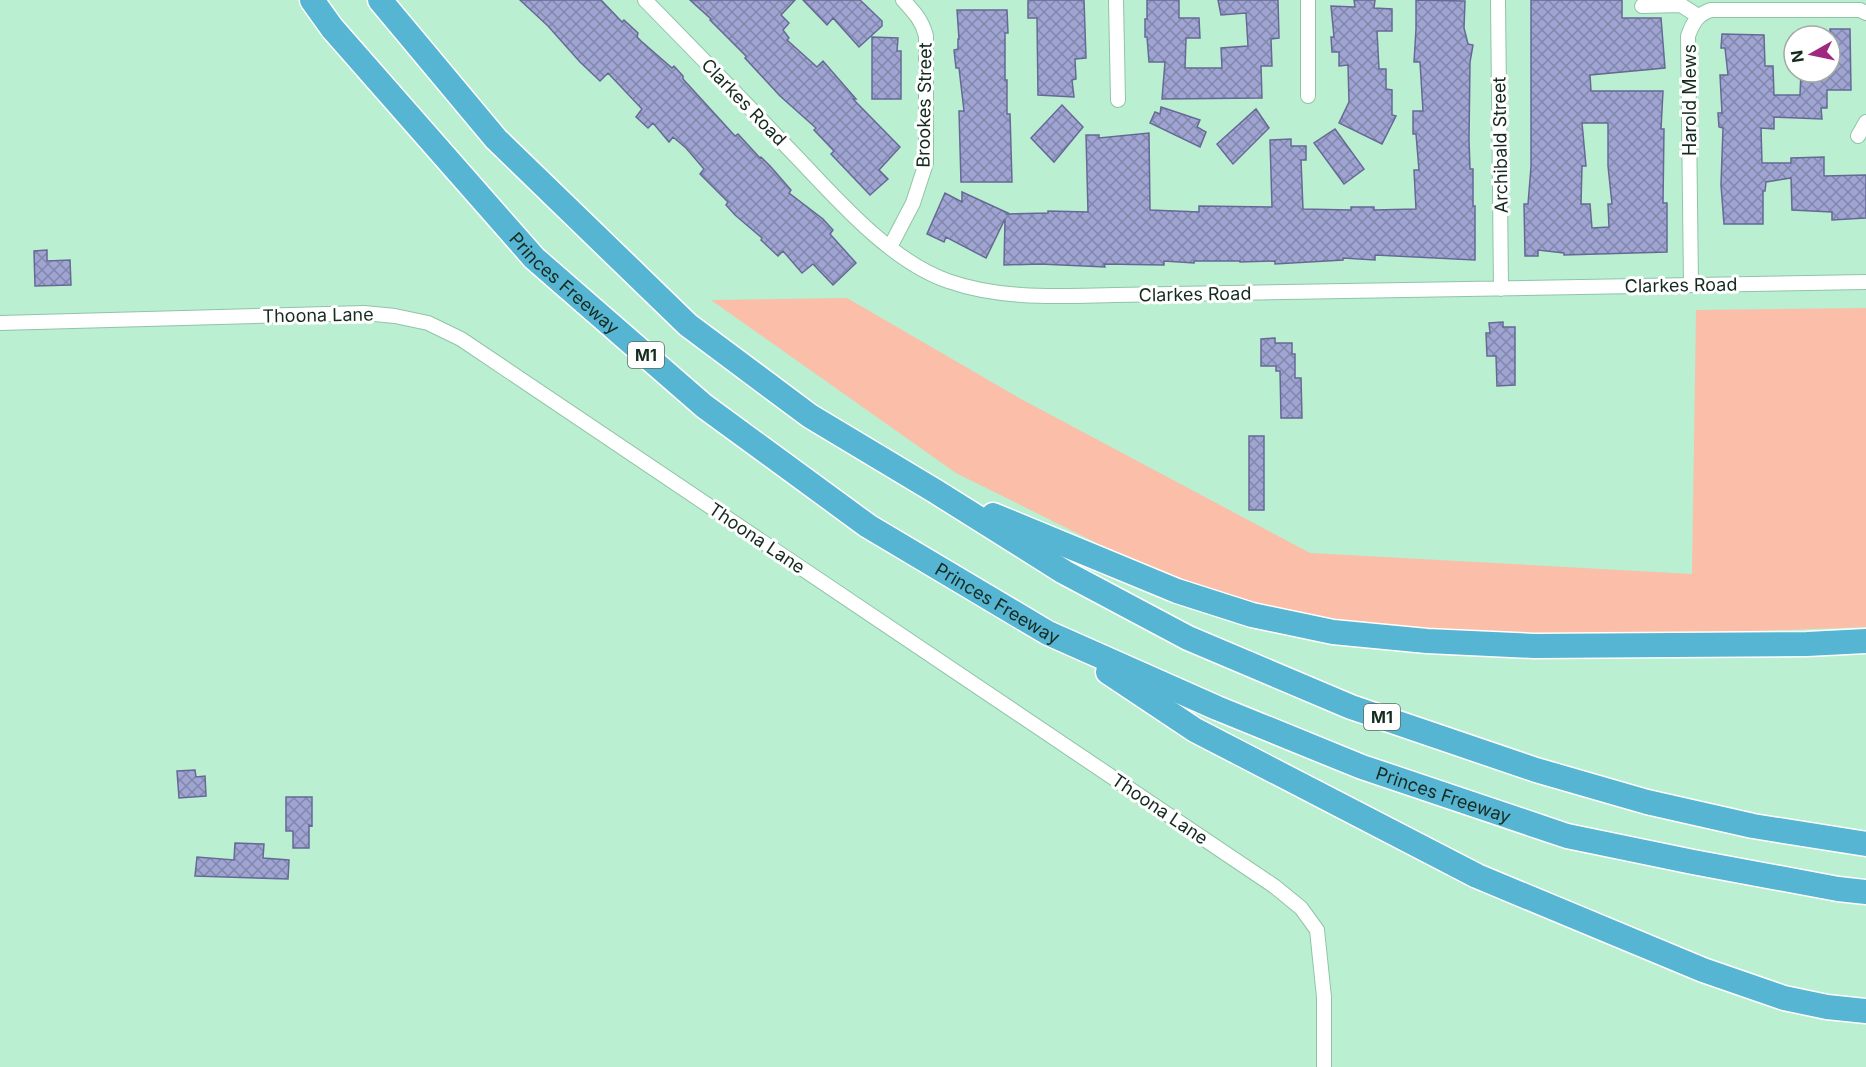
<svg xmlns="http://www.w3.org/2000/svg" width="1866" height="1067" viewBox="0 0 1866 1067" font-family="Inter,sans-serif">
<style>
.grass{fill:#fbbea8}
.building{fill:url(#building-cross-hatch);stroke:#666995;stroke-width:1.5;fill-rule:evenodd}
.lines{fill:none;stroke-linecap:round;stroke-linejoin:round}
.minor-casing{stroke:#90c4a7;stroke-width:16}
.motorway-casing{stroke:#fff;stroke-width:27}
.minor{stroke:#fff;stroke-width:14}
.motorway{stroke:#56b5d2;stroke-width:24}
.labels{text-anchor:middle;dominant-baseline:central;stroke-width:6;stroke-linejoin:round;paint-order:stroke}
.shield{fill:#fff;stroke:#5c6b63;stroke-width:1.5}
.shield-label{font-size:16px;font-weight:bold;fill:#162b20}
.street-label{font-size:18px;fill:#162b20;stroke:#fff}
</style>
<defs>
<pattern id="building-cross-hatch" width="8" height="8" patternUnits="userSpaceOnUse" patternTransform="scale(1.5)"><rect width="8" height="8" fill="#a0a4d3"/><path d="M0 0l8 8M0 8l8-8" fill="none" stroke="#8186ab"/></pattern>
</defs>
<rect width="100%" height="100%" fill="#baefd1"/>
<!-- grass -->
<path class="grass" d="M847,298L1021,399L1310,553L1692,574L1696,310L1866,308V627L1645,635L1473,633L1400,629L1289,612L1239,599L1183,582L1135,562L956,473L711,300Z"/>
<!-- building -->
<path class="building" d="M520,0H601L622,22L624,20L638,33L637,37L641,41L672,68L674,66L683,76V79L735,136L738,134L760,158L761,157L771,167L791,190L789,193L823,219L833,230L830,234L856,263L833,285L813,264L802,273L783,251L778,256L761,240L762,238L735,215L726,205L728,202L700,174L704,169L686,148L673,137L669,142L653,123L648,128L636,117L642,109L608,73L600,81L580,62L548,26Z
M690,0H795L781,15L789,23L783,30L789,38L787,40L817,67L823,61L856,99H853L900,147L879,170L888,179L870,195L831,154L834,151L814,130L816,128L780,96L745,58L746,56L710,20L711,19Z
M803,0H860L882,21V26L859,47L833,18L827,25Z
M1028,0H1084L1086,58L1075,59L1076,79L1072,80L1074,97L1038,95L1037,18H1028Z
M1147,0H1179V18H1199L1200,38H1186L1185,68H1222L1221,48L1248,46L1246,13L1221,15L1218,0H1278L1279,38L1271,39L1272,66H1261L1262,98L1162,99L1165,62H1149L1147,37H1145V19H1147Z
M1354,0H1375L1374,8L1392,9V31H1377L1379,69H1386V89L1392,90V115L1396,116L1382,144L1339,123L1349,102L1348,65L1339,66V52H1332L1331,37H1334L1331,6L1355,7Z
M1416,0L1465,1L1464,28L1468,44L1473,45L1470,62L1469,139L1470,169H1473V206H1475V260L1375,255V260L1343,258V260L1275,264V261L1240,262V261H1194V263L1164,261V265L1104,264L1105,267L1040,264L1004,265L1005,219L986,258L946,237L944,242L927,234L945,193L962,202V192L1008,213L1007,214L1048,213V211L1088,212L1086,135H1099V138L1149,133L1150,210L1199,212V206L1272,207L1270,140L1291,139V146H1306V160H1301L1303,209L1351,210V207H1374V210L1416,209L1414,170H1419L1416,134H1413V111H1423L1420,62H1414L1416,29Z
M1531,0H1622V18H1661L1665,68L1590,75L1591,91H1663L1661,129H1664L1663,203H1667V252L1564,255V253L1538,250V256H1525L1524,204H1528L1531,167ZM1582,123H1608V166L1612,204H1608L1609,227L1592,228L1590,204H1581L1582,166H1586Z
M957,10H1007L1008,33H1005V80H1007V114H1010L1012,182H961L959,111H964L959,68H956L954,50L958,49V39H959Z
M1830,29H1850L1851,90H1827V108H1821L1822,119L1774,117V129L1761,128L1762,163H1791V158L1824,157V176L1866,175V218L1832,220V212L1792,210L1791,178L1766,182L1765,191H1763V224H1724L1721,185L1723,128L1719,127L1718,113H1722L1720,75H1728L1725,48H1721L1722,34L1764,35L1765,66H1773L1774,95H1800L1801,72H1830Z
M872,37L898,38L897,51H901V99H872Z
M1062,105L1083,127L1054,162L1031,138Z
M1161,107L1200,120L1197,127L1206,132L1200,147L1150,123L1155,112L1160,114Z
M1256,109L1269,128L1233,164L1217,144Z
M1335,129L1364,169L1344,184L1314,143Z
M47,250V261L70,260L71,285L35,286L34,251Z
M1503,322V327H1515V385L1497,386L1496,356H1487L1486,333H1490L1489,323Z
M1275,338V343H1292V354H1295V378H1301L1302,418H1281L1280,371H1276V366H1261V339Z
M1249,436H1264V510H1249Z
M195,770L196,777L205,776L206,796L179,798L177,771Z
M286,797H312V826L309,825V848H293V831H286Z
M235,843L264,844L263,858L289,860L288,879L195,876L197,857L234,860Z"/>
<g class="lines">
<!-- minor casing -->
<g class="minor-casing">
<path id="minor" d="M645,0C693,49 741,98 788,148C832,193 887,260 948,281C1002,300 1059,296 1115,295L1866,282
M1116,0L1118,100
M1308,0V96
M1498,0L1501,289
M1642,6L1681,5L1698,16
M1858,136L1866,122
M890,247L913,203L926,163V36C922,20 914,12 903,0
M1691,285L1688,36C1693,22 1698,14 1711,10H1860L1866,13
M0,323L364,313L395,316L428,323L461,339L1274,886L1301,908L1317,930L1324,997V1067"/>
</g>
<!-- motorway casing -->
<g class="motorway-casing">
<g id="motorway">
<path id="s1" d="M312,0L332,28L534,258L704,406L868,526L1048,633L1217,708L1362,767L1567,836L1693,862L1838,889L1866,892"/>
<path d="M380,0L496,139L688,325L810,416L935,491L1064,572L1188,638L1351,707L1536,770L1647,802L1753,826L1866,844"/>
<path d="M993,515L1177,591L1252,615L1333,632L1427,641L1534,646L1807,644L1866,641"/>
<path d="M1108,672L1195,730L1477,876L1703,970L1784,998L1827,1007L1866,1011"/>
</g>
</g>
<!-- minor -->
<use href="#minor" class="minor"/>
<!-- motorway -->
<use href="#motorway" class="motorway"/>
</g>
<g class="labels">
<!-- shield labels -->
<g class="shield">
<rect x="628" y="342" width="36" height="26" rx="4.5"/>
<rect x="1364" y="704" width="36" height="26" rx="4.5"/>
</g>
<g class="shield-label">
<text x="646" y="355">M1</text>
<text x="1382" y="717">M1</text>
</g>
<!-- street labels -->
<g class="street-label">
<text transform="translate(1689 100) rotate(-90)">Harold Mews</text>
<text transform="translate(744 102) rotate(46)">Clarkes Road</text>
<text transform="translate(924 105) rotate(-89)">Brookes Street</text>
<text transform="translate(1500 145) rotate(-91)">Archibald Street</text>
<text stroke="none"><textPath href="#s1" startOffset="380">Princes Freeway</textPath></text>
<text transform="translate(1681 285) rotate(-1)">Clarkes Road</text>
<text transform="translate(1195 294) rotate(-1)">Clarkes Road</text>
<text transform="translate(318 315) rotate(-1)">Thoona Lane</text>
<text transform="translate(757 538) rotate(34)">Thoona Lane</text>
<text stroke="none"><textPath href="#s1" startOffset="920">Princes Freeway</textPath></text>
<text stroke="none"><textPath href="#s1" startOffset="1406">Princes Freeway</textPath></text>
<text transform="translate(1160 809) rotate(34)">Thoona Lane</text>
</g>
</g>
<!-- north arrow -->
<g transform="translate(1812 54) rotate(261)"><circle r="28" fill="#ffffff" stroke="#a2aaa6" stroke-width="1.5"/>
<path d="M0-4.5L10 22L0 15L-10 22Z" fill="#9f2880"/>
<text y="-9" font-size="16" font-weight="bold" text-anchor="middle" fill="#162b20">N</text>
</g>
</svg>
